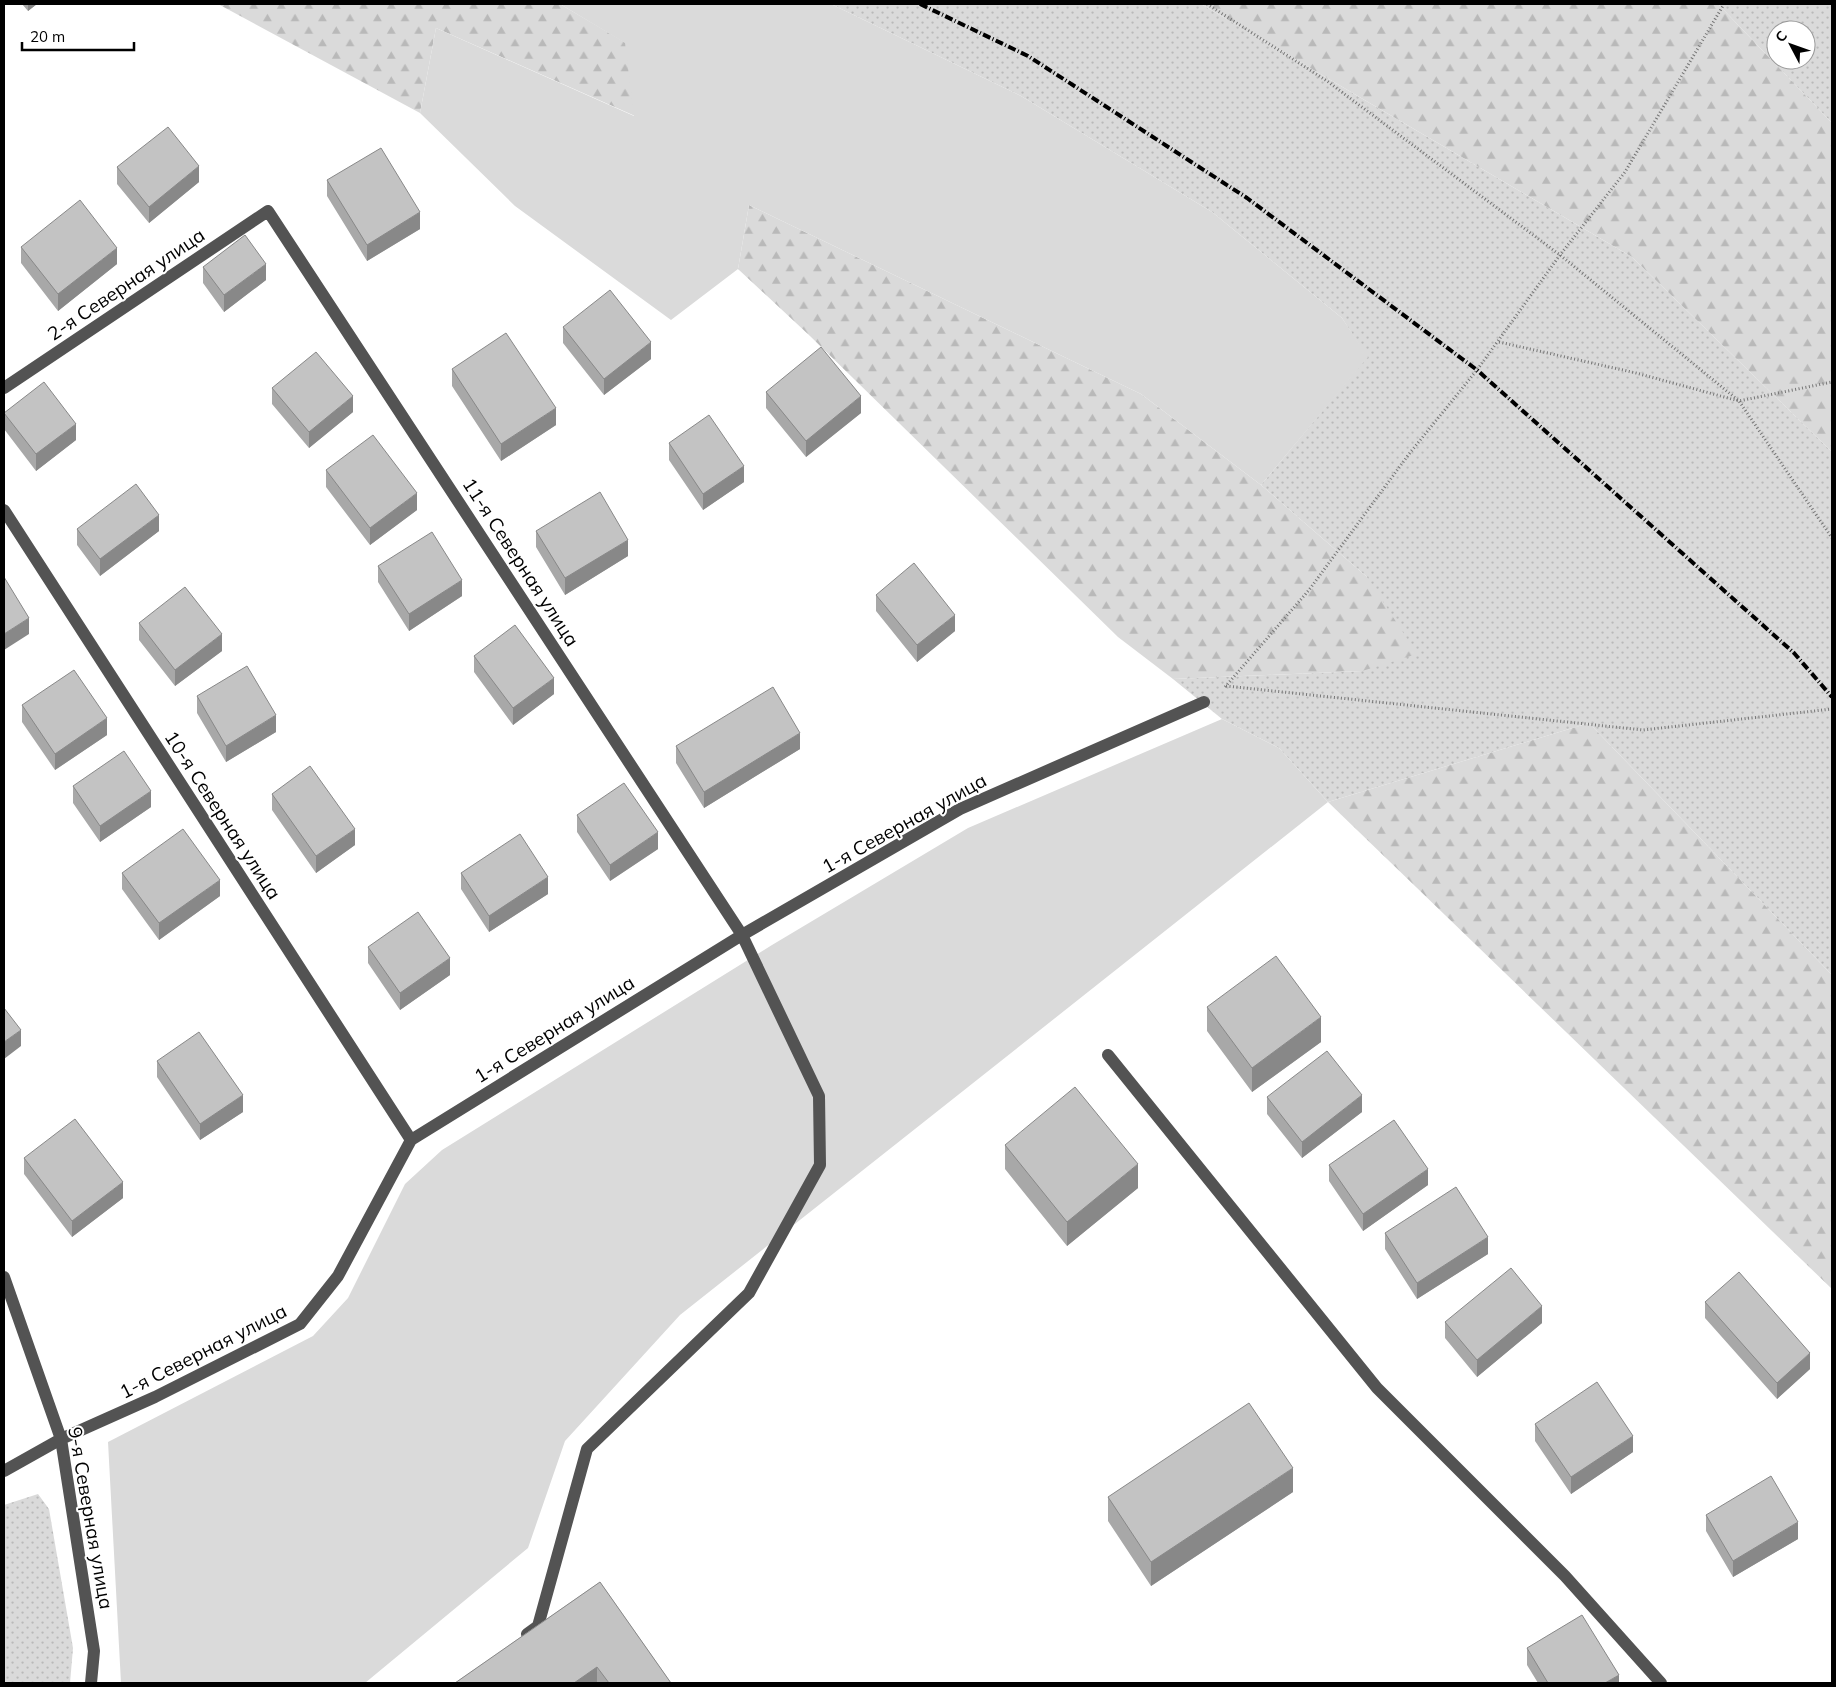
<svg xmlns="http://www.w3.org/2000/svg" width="1836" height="1687" viewBox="0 0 1836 1687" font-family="Mulish,sans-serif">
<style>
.grass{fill:url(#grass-dots);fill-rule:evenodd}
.forest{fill:url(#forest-firs)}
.green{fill:#dadada}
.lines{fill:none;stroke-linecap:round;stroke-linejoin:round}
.path{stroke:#757575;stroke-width:3;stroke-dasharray:1 2.5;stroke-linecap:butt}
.minor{stroke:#535353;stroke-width:12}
.rail{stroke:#000;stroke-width:4;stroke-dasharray:8 2.5 1 2.5;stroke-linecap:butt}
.wall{fill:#a8a8a8}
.shaded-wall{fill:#888}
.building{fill:#c3c3c3;stroke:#888}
.labels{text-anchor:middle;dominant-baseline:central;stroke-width:4;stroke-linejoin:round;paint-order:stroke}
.street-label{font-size:19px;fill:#000;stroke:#fff}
</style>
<defs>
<pattern id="grass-dots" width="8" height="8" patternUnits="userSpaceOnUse" patternTransform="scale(1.25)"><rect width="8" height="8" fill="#dadada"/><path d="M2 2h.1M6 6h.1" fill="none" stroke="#b9b9b9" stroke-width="1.8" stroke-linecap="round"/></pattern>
<pattern id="forest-firs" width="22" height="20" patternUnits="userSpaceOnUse" patternTransform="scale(1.25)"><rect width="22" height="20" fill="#dadada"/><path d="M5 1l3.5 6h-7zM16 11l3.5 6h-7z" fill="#b9b9b9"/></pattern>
</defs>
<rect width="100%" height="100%" fill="#fff"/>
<!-- grass -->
<path class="grass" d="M831,4H1201L1632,257L1832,452V975L1589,723L1328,802L1279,748L1222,719L1173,679L1362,671L1367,577L1261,485L1367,357L1342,318L1212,212L1021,96Z
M1718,4H1832V123ZM1776,30H1806V60H1776Z
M38,1494L49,1509L73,1648L70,1683H4V1505Z"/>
<!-- forest -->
<path class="forest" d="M218,4H560L626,43L635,116L436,28L420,113Z
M1201,4H1718L1832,123V452L1632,257Z
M749,205L1141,394L1261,485L1367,577L1417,654L1362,671L1173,679L1118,637L810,336L738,269Z
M1589,723L1832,975V1289L1328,802Z"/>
<!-- green -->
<path class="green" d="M560,4H831L1021,96L1212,212L1342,318L1368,357L1261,485L1141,394L749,205L738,269L671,320L515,206L420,113L436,28L634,116L625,43Z
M1222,719L1279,748L1328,802L680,1315L565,1441L528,1548L365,1683H121L108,1442L313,1336L348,1298L405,1184L442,1150L772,945L968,828Z"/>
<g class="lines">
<!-- path -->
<path class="path" d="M1207,4L1327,81L1560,255L1739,401L1832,538
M1499,342L1636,373L1739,401L1832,382
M1226,686L1643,730L1832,709
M1225,687L1309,590L1409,454L1477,370L1560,255L1625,172L1724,4"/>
<!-- minor -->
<path class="minor" d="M4,388L268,211L742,935L819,1096L820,1165L749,1293L587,1449L538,1626L527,1634
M4,510L411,1140
M1108,1055L1377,1388L1565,1576L1661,1683
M4,1277L61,1439L94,1651L91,1683
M4,1471L61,1439L155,1397L300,1324L338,1276L411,1140L742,935L960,809L1204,702"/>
<!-- rail -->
<path class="rail" d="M920,4L1028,56L1247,198L1477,370L1794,653L1832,697"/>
</g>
<!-- wall -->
<path class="wall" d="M22,4H37L28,11Z
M117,167L199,182L149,223L117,184Z
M327,180L420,229L367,261L327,196Z
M21,247L117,264L58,311L21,263Z
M203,267L266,280L224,312L203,283Z
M563,327L651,359L604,395L563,343Z
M452,369L556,425L501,461L452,386Z
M272,388L353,412L309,448L272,404Z
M766,392L861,413L806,457L766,408Z
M4,413L76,440L36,471L4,429Z
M669,443L744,482L703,510L669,460Z
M326,470L417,510L370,545L326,487Z
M77,529L159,531L100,576L77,545Z
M536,531L628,556L565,595L536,547Z
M378,566L462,596L409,631L378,582Z
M876,595L955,631L917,662L876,611Z
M139,623L222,651L175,686L139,640Z
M474,656L554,694L513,725L474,672Z
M197,696L276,732L226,762L197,713Z
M22,705L107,735L55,770L22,722Z
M676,746L800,749L704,808L676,763Z
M73,786L151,807L100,842L73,803Z
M272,794L355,845L316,873L272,810Z
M577,815L658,849L610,881L577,832Z
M122,873L220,896L159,940L122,889Z
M461,873L548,894L489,932L461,889Z
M368,947L450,975L400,1010L368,963Z
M1207,1007L1321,1042L1252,1092L1207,1031Z
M157,1061L243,1112L200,1140L157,1077Z
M1267,1097L1362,1112L1302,1158L1267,1114Z
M1005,1145L1138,1188L1067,1246L1005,1169Z
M24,1158L123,1198L72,1237L24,1174Z
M1329,1165L1428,1185L1363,1231L1329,1181Z
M1385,1233L1488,1254L1417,1299L1385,1249Z
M1705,1302L1810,1369L1777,1399L1705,1318Z
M1445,1322L1542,1323L1477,1377L1445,1338Z
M1535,1424L1633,1452L1571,1494L1535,1441Z
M1293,1492L1151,1586L1108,1521V1497Z
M1706,1515L1798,1539L1733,1577L1706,1531Z
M600,1582L671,1683H455Z
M1527,1648L1619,1683H1538L1527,1665Z"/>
<!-- shaded-wall -->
<path class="shaded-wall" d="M28,4H37L28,11Z
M199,166V182L149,223V207Z
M420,212V229L367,261V245Z
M117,248V264L58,311V294Z
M266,264V280L224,312V295Z
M651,342V359L604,395V379Z
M353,396V412L309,448V432Z
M861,396V413L806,457V441Z
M556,408V425L501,461V444Z
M76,424V440L36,471V454Z
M744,466V482L703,510V494Z
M417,493V510L370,545V528Z
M159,515V531L100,576V559Z
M628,540V556L565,595V578Z
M462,580V596L409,631V614Z
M955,615V631L917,662V645Z
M29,618V634L4,650V634Z
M222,634V651L175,686V670Z
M554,678V694L513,725V708Z
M276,715V732L226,762V746Z
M107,718V735L55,770V754Z
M800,733V749L704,808V792Z
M151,791V807L100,842V826Z
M355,829V845L316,873V856Z
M658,832V849L610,881V865Z
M548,877V894L489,932V916Z
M220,880V896L159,940V923Z
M450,958V975L400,1010V993Z
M1321,1017V1042L1252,1092V1068Z
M21,1030V1046L4,1059V1042Z
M243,1095V1112L200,1140V1124Z
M1362,1095V1112L1302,1158V1142Z
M1138,1164V1188L1067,1246V1222Z
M1428,1169V1185L1363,1231V1214Z
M123,1182V1198L72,1237V1221Z
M1488,1237V1254L1417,1299V1283Z
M1542,1306V1323L1477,1377V1360Z
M1810,1353V1369L1777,1399V1383Z
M1633,1436V1452L1571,1494V1477Z
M1293,1468V1492L1151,1586V1562Z
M1798,1522V1539L1733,1577V1561Z
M597,1667V1683H574Z
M1619,1675V1683H1605Z"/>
<!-- building -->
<path class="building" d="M168,127L199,166L149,207L117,167Z
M381,148L420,212L367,245L327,180Z
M80,200L117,248L58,294L21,247Z
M245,235L266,264L224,295L203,267Z
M610,290L651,342L604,379L563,327Z
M506,333L556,408L501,444L452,369Z
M821,347L861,396L806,441L766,392Z
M316,352L353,396L309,432L272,388Z
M44,382L76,424L36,454L4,413Z
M709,415L744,466L703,494L669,443Z
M373,435L417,493L370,528L326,470Z
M136,484L159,515L100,559L77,529Z
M600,492L628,540L565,578L536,531Z
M432,532L462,580L409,614L378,566Z
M914,563L955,615L917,645L876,595Z
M4,577L29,618L4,634Z
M185,587L222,634L175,670L139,623Z
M515,625L554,678L513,708L474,656Z
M247,666L276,715L226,746L197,696Z
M74,670L107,718L55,754L22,705Z
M773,687L800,733L704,792L676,746Z
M124,751L151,791L100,826L73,786Z
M310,766L355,829L316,856L272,794Z
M624,783L658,832L610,865L577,815Z
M183,829L220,880L159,923L122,873Z
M520,834L548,877L489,916L461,873Z
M418,912L450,958L400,993L368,947Z
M1276,956L1321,1017L1252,1068L1207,1007Z
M4,1008L21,1030L4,1042Z
M199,1032L243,1095L200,1124L157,1061Z
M1327,1051L1362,1095L1302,1142L1267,1097Z
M1075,1087L1138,1164L1067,1222L1005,1145Z
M75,1119L123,1182L72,1221L24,1158Z
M1394,1120L1428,1169L1363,1214L1329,1165Z
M1456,1187L1488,1237L1417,1283L1385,1233Z
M1511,1268L1542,1306L1477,1360L1445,1322Z
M1739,1272L1810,1353L1777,1383L1705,1302Z
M1597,1382L1633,1436L1571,1477L1535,1424Z
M1249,1403L1293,1468L1151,1562L1108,1497Z
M1771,1476L1798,1522L1733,1561L1706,1515Z
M600,1582L671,1683H609L597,1667L574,1683H455Z
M1582,1615L1619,1675L1605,1683H1548L1527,1648Z"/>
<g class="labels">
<!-- street labels -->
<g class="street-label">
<text transform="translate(126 284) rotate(-34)">2-я Северная улица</text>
<text transform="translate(521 562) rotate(57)">11-я Северная улица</text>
<text transform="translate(223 815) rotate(57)">10-я Северная улица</text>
<text transform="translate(904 823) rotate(-29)">1-я Северная улица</text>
<text transform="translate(554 1029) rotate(-32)">1-я Северная улица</text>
<text transform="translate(203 1351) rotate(-27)">1-я Северная улица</text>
<text transform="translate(91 1518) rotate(80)">9-я Северная улица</text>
</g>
</g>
<!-- border -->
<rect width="1836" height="1687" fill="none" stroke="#000000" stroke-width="10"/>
<!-- north arrow -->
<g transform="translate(1791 45) rotate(311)"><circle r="24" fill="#ffffff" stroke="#999999"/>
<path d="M0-4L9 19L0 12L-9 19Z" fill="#000000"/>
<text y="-8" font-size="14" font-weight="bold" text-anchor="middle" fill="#000000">С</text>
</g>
<!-- scale -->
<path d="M22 42v8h112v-8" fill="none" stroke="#000000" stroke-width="2.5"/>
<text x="30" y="42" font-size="15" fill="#000000" stroke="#ffffff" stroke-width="4" paint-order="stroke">20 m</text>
</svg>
